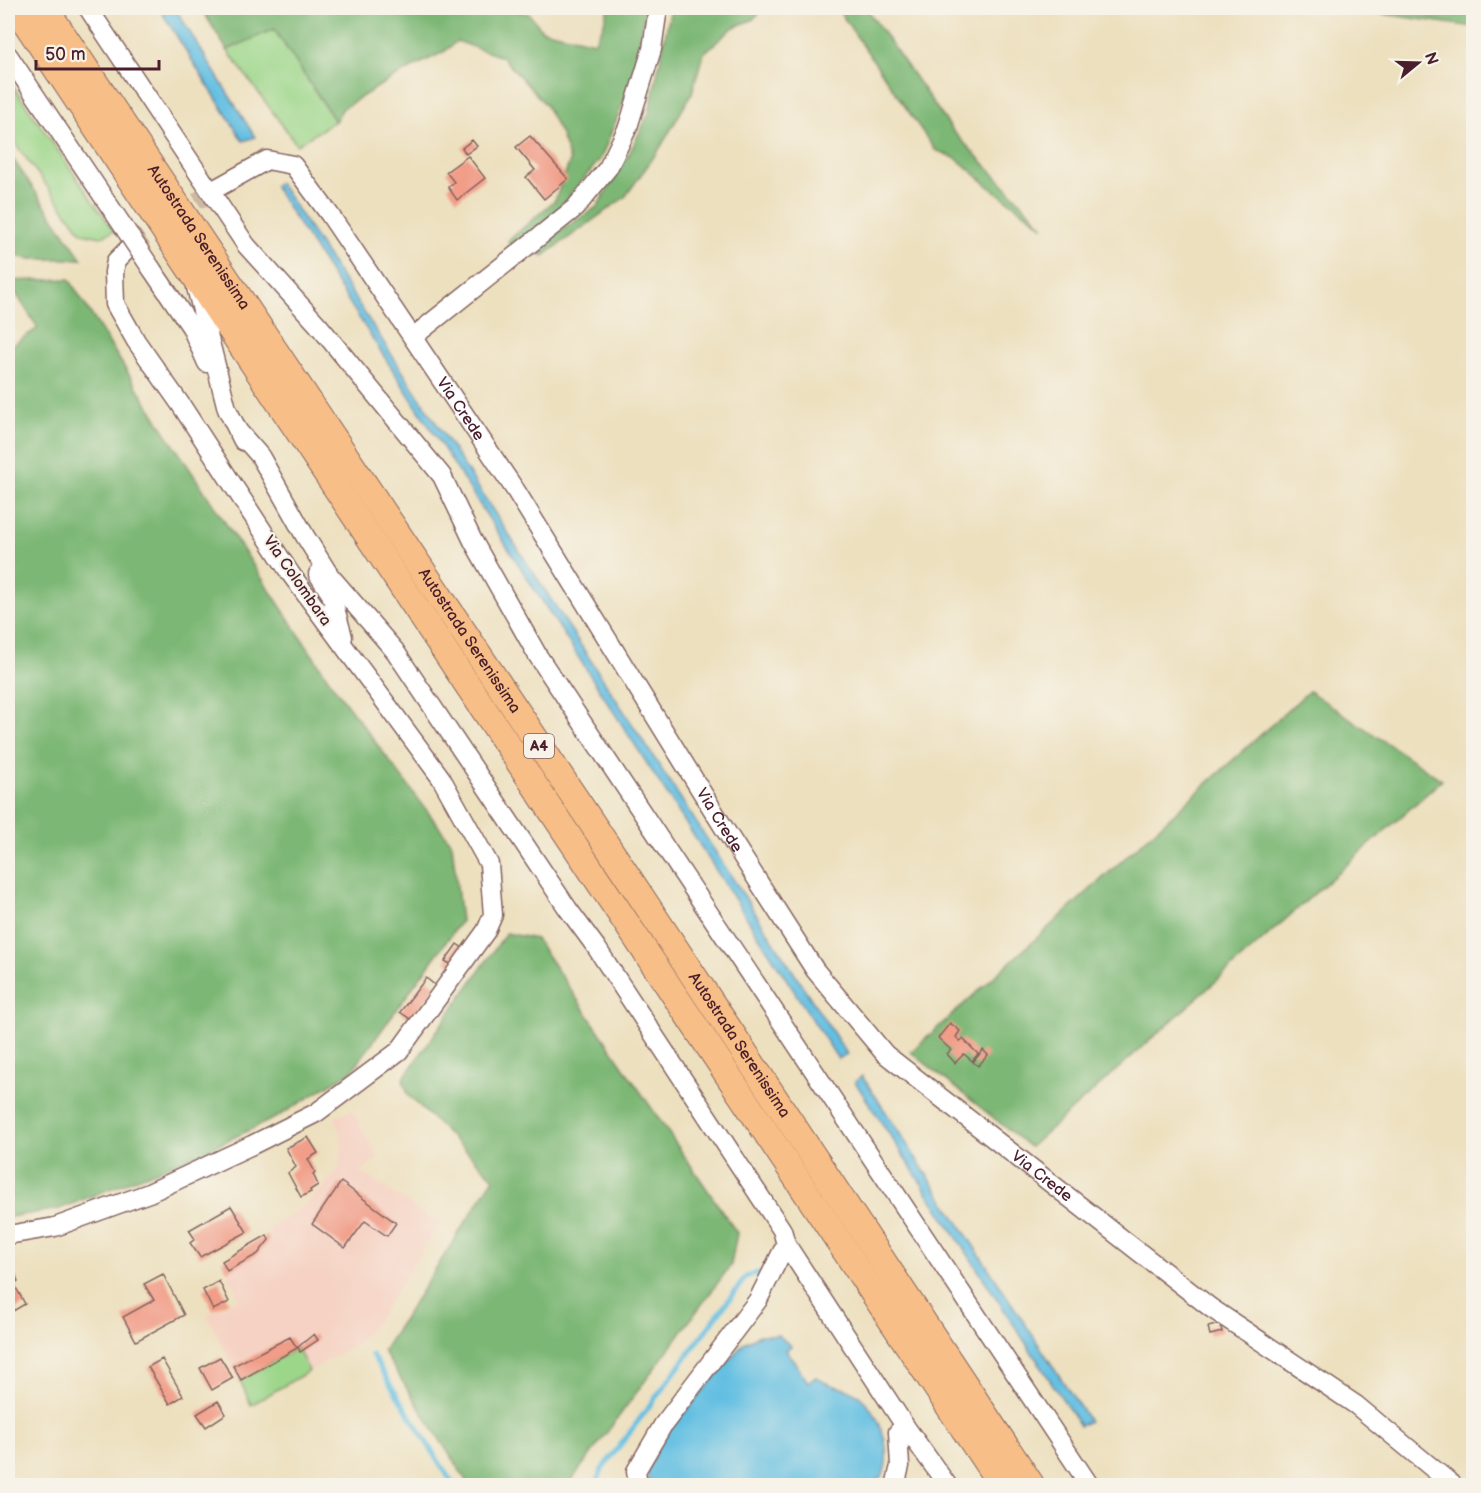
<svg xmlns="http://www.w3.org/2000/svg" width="1481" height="1493" viewBox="0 0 1481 1493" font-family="'Balsamiq Sans',sans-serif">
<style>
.built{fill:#f5d2c3}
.green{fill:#9bd689;stroke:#727a5a;stroke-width:1.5}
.forest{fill:#7cb775;stroke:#636b50;stroke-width:1.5}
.water{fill:#64bfe2;stroke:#576f86;stroke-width:1.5}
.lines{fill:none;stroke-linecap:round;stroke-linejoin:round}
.stream{stroke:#64bfe2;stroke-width:5}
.building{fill:#f19d88}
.minor-tunnel{stroke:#ccb9a1;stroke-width:18;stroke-dasharray:18 9;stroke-linecap:butt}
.minor-casing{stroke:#83635f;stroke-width:21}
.highway-casing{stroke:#83635f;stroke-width:28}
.minor{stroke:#fff;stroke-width:18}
.highway{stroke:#f7be87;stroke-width:26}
.minor-bridge-casing{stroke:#83635f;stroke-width:21;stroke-linecap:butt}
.minor-bridge{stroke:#fff;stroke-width:18}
.labels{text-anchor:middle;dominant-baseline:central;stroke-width:4.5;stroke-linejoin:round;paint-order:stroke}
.shield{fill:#f7f3e8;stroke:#7e5f64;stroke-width:1.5}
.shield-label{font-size:15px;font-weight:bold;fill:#4a1f2b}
.street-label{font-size:16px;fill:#4a1f2b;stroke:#f7f3e8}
</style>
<rect width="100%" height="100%" fill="#f7f3e8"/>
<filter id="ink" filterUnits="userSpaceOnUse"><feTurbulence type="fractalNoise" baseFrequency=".0167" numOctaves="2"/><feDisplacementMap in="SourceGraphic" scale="12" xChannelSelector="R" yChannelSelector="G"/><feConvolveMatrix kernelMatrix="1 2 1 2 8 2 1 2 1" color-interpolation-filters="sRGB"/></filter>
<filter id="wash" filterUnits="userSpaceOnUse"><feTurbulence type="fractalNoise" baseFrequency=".008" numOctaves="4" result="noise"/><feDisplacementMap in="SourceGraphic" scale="24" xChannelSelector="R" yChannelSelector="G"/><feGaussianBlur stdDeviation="1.35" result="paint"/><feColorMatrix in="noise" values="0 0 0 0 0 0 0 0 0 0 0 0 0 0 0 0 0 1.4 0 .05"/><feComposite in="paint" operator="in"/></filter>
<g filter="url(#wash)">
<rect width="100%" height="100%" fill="#ede0bf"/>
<!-- built -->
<path class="built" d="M352,1110L379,1159L361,1171L439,1224L377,1321L353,1346L309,1371L297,1348L240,1380L206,1315L239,1299L227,1271L258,1254L269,1240V1228L288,1217L312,1199L338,1169L343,1144L335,1117Z"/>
<!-- green -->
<path class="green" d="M274,29L335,121L297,145L227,50Z
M8,79L114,231L101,237L82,233L8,134Z
M297,1348L309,1371L251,1405L240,1380Z"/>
<!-- forest -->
<path class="forest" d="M201,8H503L529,14L542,30L594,42L603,26L608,8H646L632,80L601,158L557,211L510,248L508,241L555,200L570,161L561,135L545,104L502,57L457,41L445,51L394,77L343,108L335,121L274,29L227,50Z
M671,8H765L752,20L734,27L703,54L692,93L660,148L625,197L543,256L537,251L563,229L597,207L629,154L649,113Z
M837,8H866L953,131L1044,227L992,189L957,159L935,150Z
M1341,8H1442L1473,12V27Z
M8,152L82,259H29L8,254Z
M69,279L158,421L331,683L452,844L461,921L352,1071L277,1117L201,1153L59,1209L8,1217V348L38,328L8,281Z
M1309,691L1442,780L1030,1147L911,1052Z
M506,933L536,939L737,1233L731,1265L568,1485H469L383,1351L494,1178L408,1095L403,1079Z"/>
<!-- water -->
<path class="water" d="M159,8H175L255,137L243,141Z
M279,183L287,194L847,1054L838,1059L274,186Z
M862,1076L1089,1421L1080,1426L855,1082Z
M759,1335H778L791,1346L786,1350L808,1382L816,1377C829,1388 849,1387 858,1395C879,1412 892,1446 884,1472C882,1477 875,1482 871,1485H648V1470L661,1440L744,1343Z"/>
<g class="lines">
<!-- stream -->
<path class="stream" d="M372,1355L454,1486
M597,1486L600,1472L746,1277L756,1273H766"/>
</g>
<g id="blocks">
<!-- building -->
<path class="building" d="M530,136L568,179L544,199L526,177L535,170L516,147Z
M472,140L477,146L466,154L462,148Z
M468,156L485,178L457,200L448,187L454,182L446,172Z
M457,944L464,949L452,965L445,961Z
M426,978L436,986L412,1020L400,1012Z
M950,1023L960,1031L956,1037L960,1041L963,1039L978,1054L972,1061L964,1054L955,1063L947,1054L951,1050L938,1038Z
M983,1050L988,1055L978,1066L973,1062Z
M308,1137L318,1153L308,1159L315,1172L313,1174L318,1185L310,1190L311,1192L301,1197L288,1173L296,1167L286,1148Z
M341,1182L396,1223L387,1236L365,1221L345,1248L312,1224Z
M231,1206L247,1232L200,1257L190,1243L195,1239L189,1230Z
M267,1235L269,1240L258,1254L227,1271L222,1261Z
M8,1261L18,1281L14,1284L25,1304L8,1314Z
M163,1274L184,1315L136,1341L123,1317L154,1300L144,1284Z
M219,1281L229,1302L213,1310L203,1290Z
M1220,1324L1222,1332L1210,1335L1208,1327Z
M314,1334L318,1340L300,1352L298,1347Z
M290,1337L297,1348L241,1380L233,1366Z
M220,1357L233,1378L212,1390L200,1368Z
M162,1359L183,1396L170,1404L148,1367Z
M218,1401L226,1414L206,1427L197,1414Z"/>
</g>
</g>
<g filter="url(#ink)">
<use href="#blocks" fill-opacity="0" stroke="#83635f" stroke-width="1.5"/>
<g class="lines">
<!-- minor-tunnel -->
<path class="minor-tunnel" d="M130,247L215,189"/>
<!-- minor casing -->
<g class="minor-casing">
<g id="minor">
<path d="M88,8L246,245L319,326L442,476L473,541L538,656L1090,1486"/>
<path d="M8,55L127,232"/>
<path id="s1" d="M215,189L267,160L293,165L330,215L516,491L724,828L815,970L885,1054L1211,1308L1356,1405L1454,1486"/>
<path d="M151,268L191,327L207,363"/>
<path d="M196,287L227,409L243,441"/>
<path d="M413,337L575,208L608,168L628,127L652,49L658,8"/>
<path d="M238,431L260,456L305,536L330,576L395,651L568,909L596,947L782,1230L786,1244L758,1300L663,1425L636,1471L638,1486"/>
<path d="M318,574L331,594L343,637"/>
<path d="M8,1235L55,1227L149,1193L252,1145L316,1113L399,1051L486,931L493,915L489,864L441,778L290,573L181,405L136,341L115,304L114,272L116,261L130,247"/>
<path d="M786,1244L905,1426"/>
<path d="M895,1486L900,1466L898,1432L905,1426L948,1486"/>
</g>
</g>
<!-- highway casing -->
<g class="highway-casing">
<g id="highway">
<path d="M16,8L1002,1486"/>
<path id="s2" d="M45,8L624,871L1032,1486"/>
</g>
</g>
<!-- minor -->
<use href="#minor" class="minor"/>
<!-- highway -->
<use href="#highway" class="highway"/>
<!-- minor-bridge casing -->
<g class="minor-bridge-casing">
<path id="minor-bridge" d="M127,232L151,268"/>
</g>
<!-- minor-bridge -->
<use href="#minor-bridge" class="minor-bridge"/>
</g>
</g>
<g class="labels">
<!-- shield labels -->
<rect class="shield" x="524" y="734" width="30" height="24" rx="4.5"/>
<g class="shield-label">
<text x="539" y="746">A4</text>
</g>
<!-- street labels -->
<g class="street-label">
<text stroke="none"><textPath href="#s2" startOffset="276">Autostrada Serenissima</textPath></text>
<text stroke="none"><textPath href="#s1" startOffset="382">Via Crede</textPath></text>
<text transform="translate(297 581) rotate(55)">Via Colombara</text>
<text stroke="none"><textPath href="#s2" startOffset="762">Autostrada Serenissima</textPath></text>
<text stroke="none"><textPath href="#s1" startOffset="868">Via Crede</textPath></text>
<text stroke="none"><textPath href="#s2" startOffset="1248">Autostrada Serenissima</textPath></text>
<text stroke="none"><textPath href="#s1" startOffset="1354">Via Crede</textPath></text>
</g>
</g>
<!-- margin -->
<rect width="1481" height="1493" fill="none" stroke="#f7f3e8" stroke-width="30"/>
<!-- north arrow -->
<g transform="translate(1418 63) rotate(71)" stroke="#f7f3e8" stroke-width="4.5" paint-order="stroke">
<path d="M0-4.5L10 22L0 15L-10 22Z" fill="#4a1f2b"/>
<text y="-9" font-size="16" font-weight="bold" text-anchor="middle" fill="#4a1f2b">N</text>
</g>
<!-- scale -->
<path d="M36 60v9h123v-9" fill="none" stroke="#4a1f2b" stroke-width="3"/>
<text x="45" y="60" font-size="18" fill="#4a1f2b" stroke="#f7f3e8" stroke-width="4.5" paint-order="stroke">50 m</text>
</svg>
